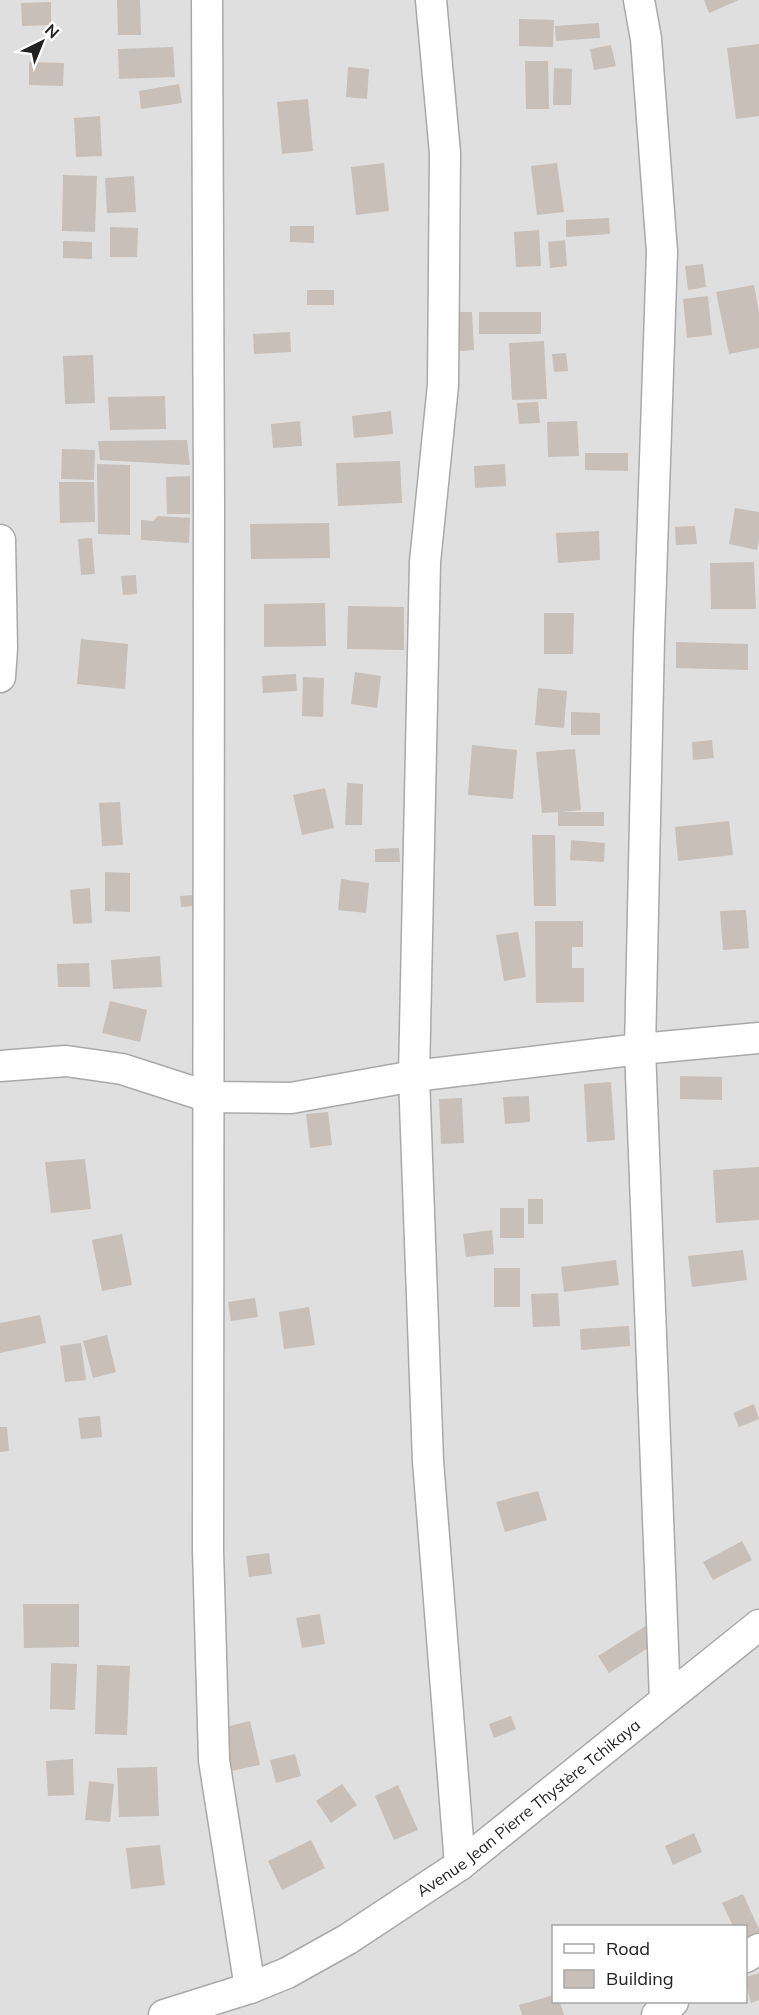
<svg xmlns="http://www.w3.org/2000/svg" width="759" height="2015" viewBox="0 0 759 2015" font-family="Mulish,sans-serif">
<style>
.residential{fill:#e0dfdf;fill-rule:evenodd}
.building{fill:#c7bfb8}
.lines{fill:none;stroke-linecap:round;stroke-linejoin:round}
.minor-casing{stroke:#a9a9a9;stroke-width:33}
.minor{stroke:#fff;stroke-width:30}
.labels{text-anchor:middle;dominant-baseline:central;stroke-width:5;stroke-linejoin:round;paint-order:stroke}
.street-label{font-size:16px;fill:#222;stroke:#fff}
</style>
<rect width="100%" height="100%" fill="#f2efe9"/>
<!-- residential -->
<path class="residential" d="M0,0H759V2015H0ZM554,1926H746V2002H554Z"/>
<!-- building -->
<path class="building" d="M117,0H140L141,35H118Z
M704,0H739L709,13Z
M51,2V25L22,26L21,3Z
M519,19L554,20L553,47L519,46Z
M599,23L600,38L556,41L555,26Z
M759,44V116L736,119L727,48Z
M611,45L616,66L594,70L590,49Z
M173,47L175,77L119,79L118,49Z
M525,61H548L549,109H526Z
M29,62L64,63L63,86L29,85Z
M348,67L369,69L367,99L346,97Z
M554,68L572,69L571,105H553Z
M179,84L182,103L141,109L139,91Z
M308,99L313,151L282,154L277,102Z
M100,116L102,156L76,157L74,118Z
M384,163L389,211L356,215L351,167Z
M557,163L564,212L537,215L531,166Z
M63,175L97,176L95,232L62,231Z
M134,176L136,212L107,213L105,178Z
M609,218L610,234L566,237V220Z
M290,226H314V243L290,242Z
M110,227L138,228L137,257H110Z
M539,230L541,266L516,267L514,232Z
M565,240L567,266L550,268L548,242Z
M63,241L92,242V259L63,258Z
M703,264L706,287L688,290L685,266Z
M754,285L759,312V348L729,354L716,292Z
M307,290H334V305H307Z
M708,296L712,335L687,338L683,299Z
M458,312H472L474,350L460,351Z
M479,312H541V334H479Z
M290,332L291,352L254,354L253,334Z
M544,341L547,399L512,400L509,343Z
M566,353L568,371L554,372L552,354Z
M93,355L95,403L65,404L63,356Z
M165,396L166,429L110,430L108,397Z
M538,402L540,423L519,424L517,403Z
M391,411L393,434L354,438L352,416Z
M300,421L302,446L273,448L271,424Z
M577,421L579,456L548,457L547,422Z
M187,440L190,465L100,460L98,441Z
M62,449L95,450L94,480L61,479Z
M585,453H628V471L585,470Z
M400,461L402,503L338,506L336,463Z
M97,464L130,465V535L98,534Z
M505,464L506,486L475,488L474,466Z
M190,476V514H167L166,477Z
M59,482H94L95,522L60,523Z
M735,508L759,512V538L757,550L729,544Z
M158,516L190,518L189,543L141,540V520L153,521Z
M329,523L330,558L251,559L250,524Z
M695,526L697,544L676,545L675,527Z
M599,531L600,560L558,563L556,533Z
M92,538L95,574L81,575L78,539Z
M754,562L756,609H711L710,563Z
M136,575L137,594L123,595L121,576Z
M325,603L326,646L264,647V604Z
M348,606L404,607V650L347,649Z
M544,613H574L573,654H544Z
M81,639L128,644L125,689L77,684Z
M676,642L748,644V670L676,668Z
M355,672L381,676L377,708L351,704Z
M296,674L297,691L263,693L262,676Z
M303,677L324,678L323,717L302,716Z
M538,688L567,691L564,728L535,725Z
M571,712L600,713V735H571Z
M712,740L714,758L693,760L692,742Z
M472,745L517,750L513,799L468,795Z
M575,749L581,810L562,812H604V826H558V812L542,813L536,752Z
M347,783L363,784L362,825H345Z
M325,788L334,828L302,835L293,795Z
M120,802L123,845L102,846L99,803Z
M729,821L733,855L678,861L675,827Z
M532,835H555L556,906H534Z
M571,840L605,843L604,862L570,860Z
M399,848L400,862H375V849Z
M105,872L130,873V912L105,911Z
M341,879L369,883L366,913L338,910Z
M90,888L92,923L73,924L70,890Z
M193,895L194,906L181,907L180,896Z
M746,910L749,948L723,950L720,911Z
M535,921H583V947H572V968H584V1002L536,1003Z
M518,932L526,977L504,981L496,935Z
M160,956L162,987L113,989L111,960Z
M89,963L90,987H58L57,964Z
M110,1001L147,1010L140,1042L102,1033Z
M680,1076L722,1077V1100L680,1099Z
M611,1082L615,1140L587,1142L584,1084Z
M529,1096L530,1122L505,1124L503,1097Z
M462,1098L464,1143L441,1144L439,1099Z
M328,1112L332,1145L310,1148L306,1114Z
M85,1159L91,1209L51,1213L45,1162Z
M759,1167V1220L716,1223L713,1170Z
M528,1199H543V1224H528Z
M500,1208H524V1238H500Z
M492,1230L494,1254L466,1257L463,1234Z
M122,1234L132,1285L102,1291L92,1240Z
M743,1250L747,1280L692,1287L688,1256Z
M616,1260L619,1285L564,1292L561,1267Z
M494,1268H520V1307H494Z
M558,1293L560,1326L533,1327L531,1294Z
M255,1298L258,1317L231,1321L228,1302Z
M309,1307L315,1345L284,1349L279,1312Z
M40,1315L46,1343L0,1353V1323Z
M629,1326L630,1346L581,1350L580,1329Z
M107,1335L116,1372L93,1378L83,1341Z
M81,1343L86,1380L65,1382L60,1346Z
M754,1404L759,1419L739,1427L733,1413Z
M100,1416L102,1437L81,1439L78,1418Z
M0,1427H7L9,1451L0,1452Z
M538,1491L547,1520L505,1532L496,1502Z
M742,1541L752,1560L713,1580L703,1562Z
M269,1553L272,1574L249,1577L246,1556Z
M23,1604H79V1647L24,1648Z
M320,1614L325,1644L302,1648L296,1618Z
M652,1622L662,1639L609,1673L598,1656Z
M51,1663L77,1664L75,1710L50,1709Z
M97,1665L130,1666L127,1735L95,1734Z
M511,1716L516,1729L494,1738L489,1724Z
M250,1721L260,1765L231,1771L221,1728Z
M295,1754L301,1776L276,1783L270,1760Z
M73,1759L74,1795L48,1796L46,1761Z
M157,1767L159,1816L119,1817L117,1768Z
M89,1781L114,1784L110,1822L85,1820Z
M342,1784L357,1805L331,1823L316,1801Z
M398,1785L418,1830L394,1840L375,1796Z
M694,1833L702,1852L673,1865L665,1846Z
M311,1840L325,1868L282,1890L268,1861Z
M160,1845L165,1885L131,1889L126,1848Z
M743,1894L759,1929V1936L746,1942V1926H733L722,1903Z
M759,1973V2000L751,2003L746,1984V1977Z
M554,1995V2002H560L564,2015H522L519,2005Z"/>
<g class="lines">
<!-- minor casing -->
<g class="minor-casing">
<g id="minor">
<path d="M207,0L209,503L208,1550L214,1760L250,1988"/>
<path d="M431,0L445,153L443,385L425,562L414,1076L428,1461L460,1865"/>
<path d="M639,0L646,39L662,252L649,638L640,1049L665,1700"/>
<path d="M0,540L2,648L0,677"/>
<path d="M0,1066L66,1061L122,1069L209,1097L291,1098L414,1076L640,1049L759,1038"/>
<path d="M746,1957L759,1949"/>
<path id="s1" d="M164,2015L250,1988L287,1973L348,1939L460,1865L759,1625"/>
<path d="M657,2015L673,2002"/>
</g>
</g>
<!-- minor -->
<use href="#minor" class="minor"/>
</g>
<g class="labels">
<!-- street labels -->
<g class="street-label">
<text stroke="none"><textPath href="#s1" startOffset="423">Avenue Jean Pierre Thystère Tchikaya</textPath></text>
</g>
</g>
<!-- legend -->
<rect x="552" y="1925" width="195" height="78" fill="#ffffff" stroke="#a7a7a7" stroke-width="1.5"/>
<rect x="564" y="1944" width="30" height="9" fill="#ffffff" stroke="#a7a7a7" stroke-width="1.5"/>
<text x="606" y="1955" font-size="18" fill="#222222">Road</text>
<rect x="564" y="1970" width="30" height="18" fill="#c7bfb8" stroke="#a7a7a7" stroke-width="1.5"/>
<text x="606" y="1985" font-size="18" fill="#222222">Building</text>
<!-- north arrow -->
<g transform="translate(42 42) rotate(43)" stroke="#ffffff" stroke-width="4.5" paint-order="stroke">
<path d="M0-4.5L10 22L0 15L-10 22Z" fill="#222222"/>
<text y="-9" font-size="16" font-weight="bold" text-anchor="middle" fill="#222222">N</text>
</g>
</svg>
